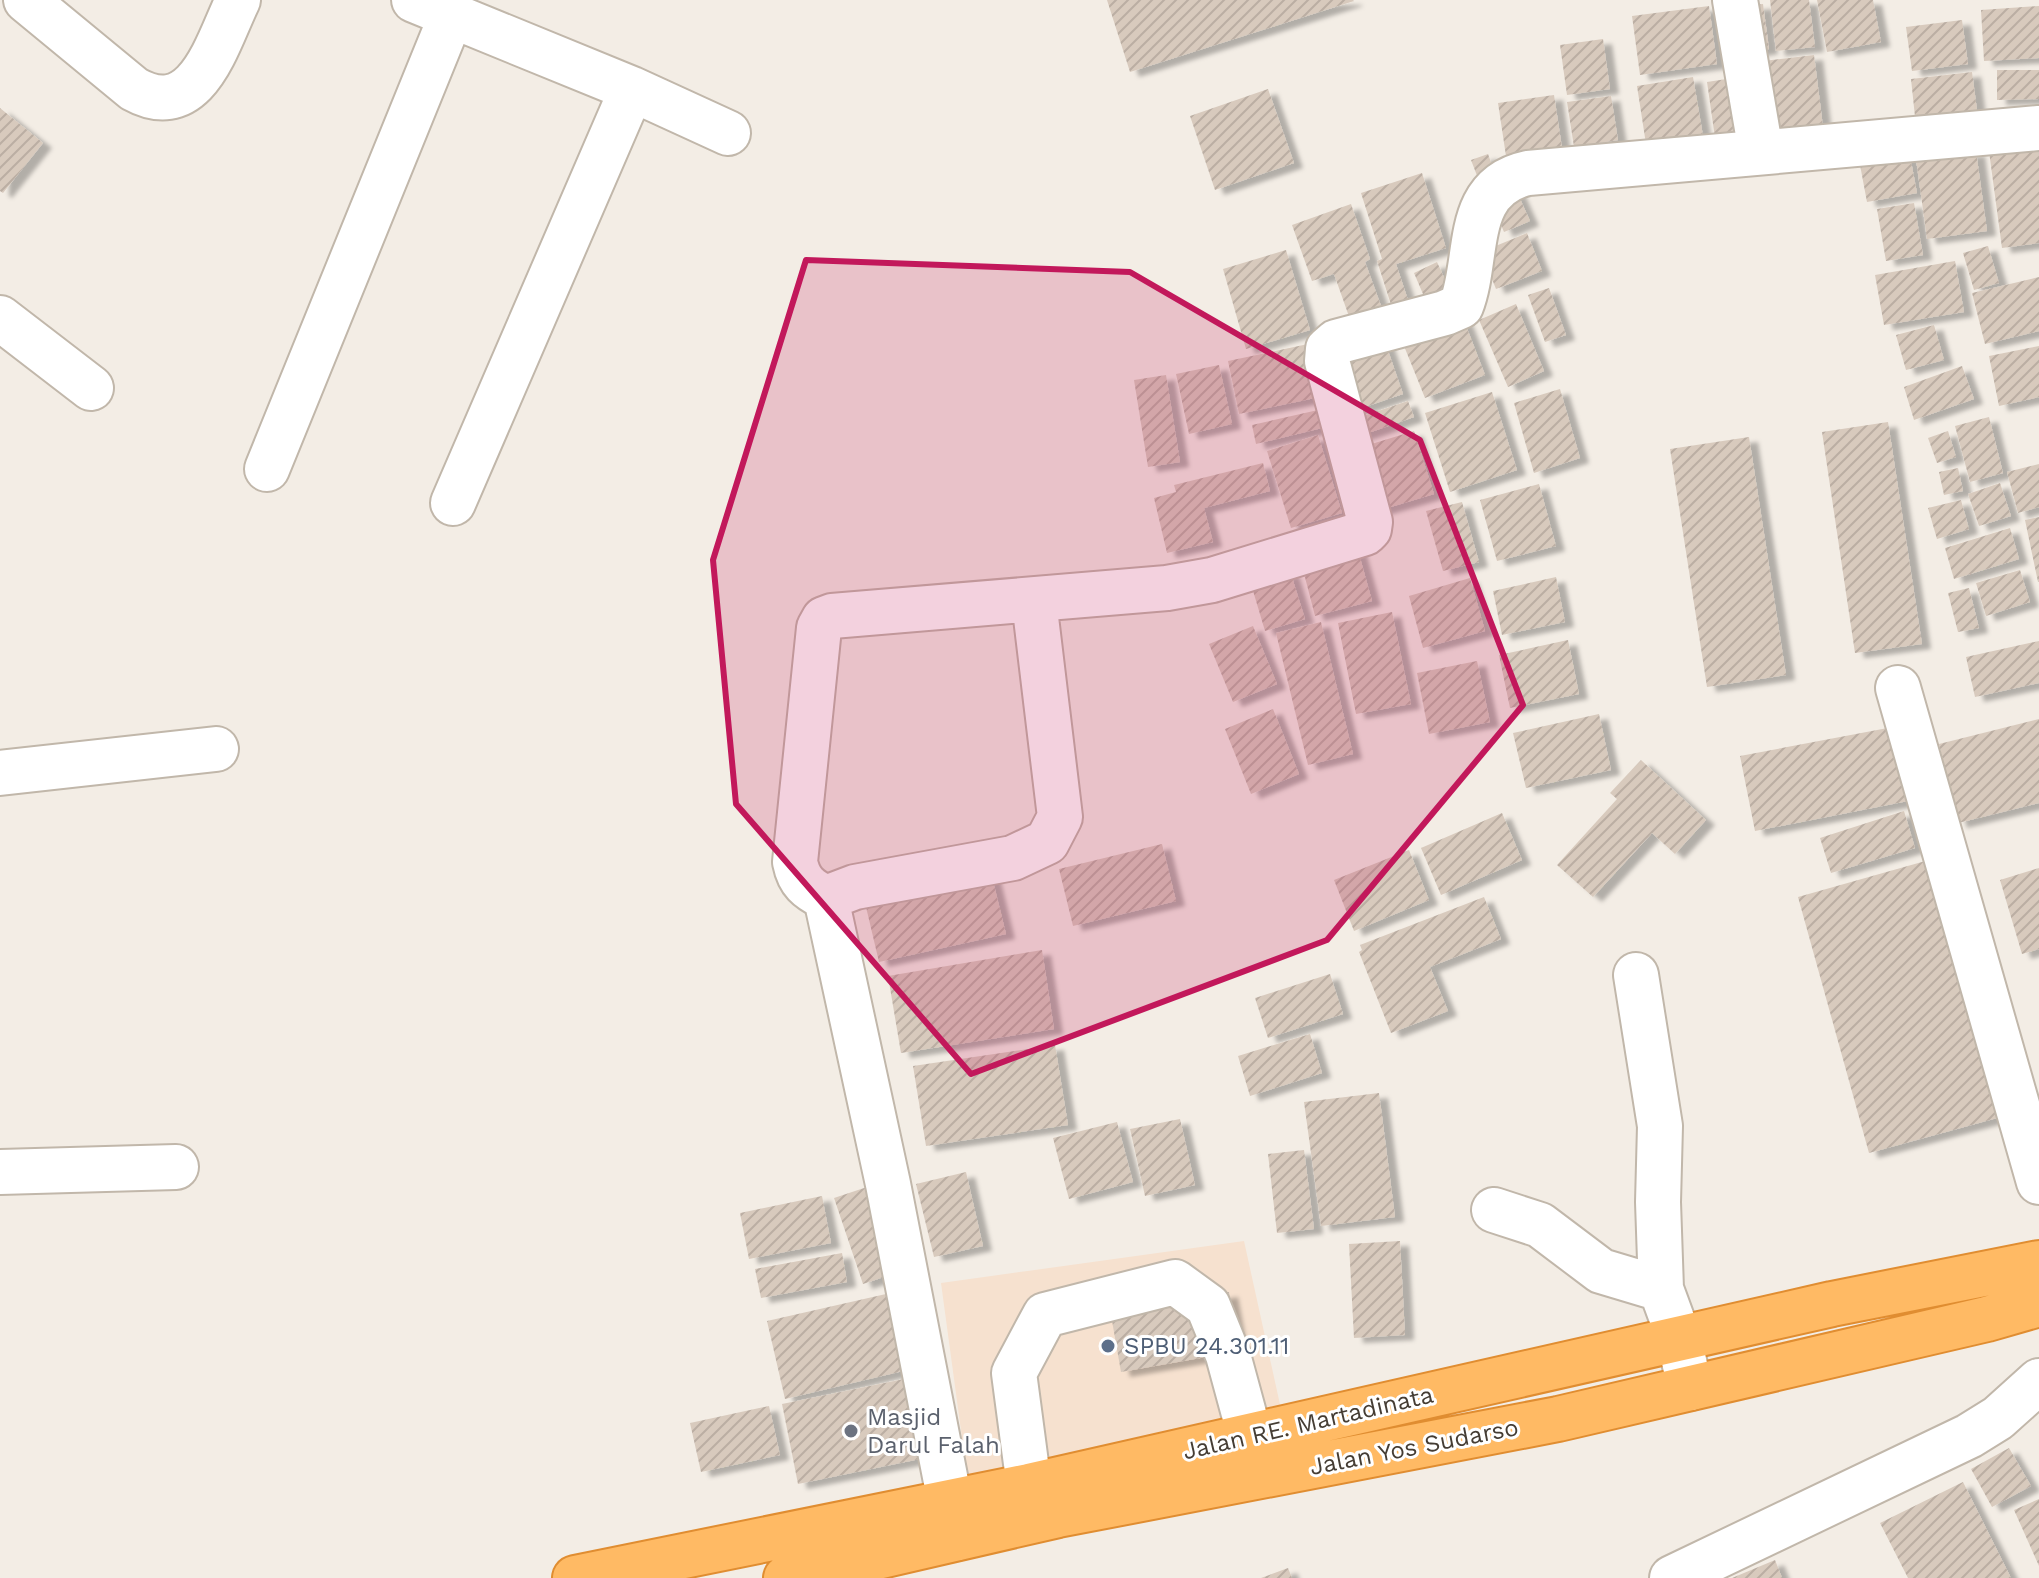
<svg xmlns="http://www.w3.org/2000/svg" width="2039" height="1578" viewBox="0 0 2039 1578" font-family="'Work Sans',sans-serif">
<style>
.commercial{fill:#f6e1cf}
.building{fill:url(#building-hatch);filter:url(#shadow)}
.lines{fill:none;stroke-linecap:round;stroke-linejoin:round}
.minor-casing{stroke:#c1b7aa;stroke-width:48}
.highway-casing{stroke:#e08d31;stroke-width:48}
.minor{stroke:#fff;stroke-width:44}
.highway{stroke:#ffba64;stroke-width:44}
.marked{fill:#c2185b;fill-opacity:0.2;stroke:#c2185b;stroke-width:6;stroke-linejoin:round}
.service-dot{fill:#5c6f8a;stroke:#fff;stroke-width:3}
.worship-dot{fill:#6b7280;stroke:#fff;stroke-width:3}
.labels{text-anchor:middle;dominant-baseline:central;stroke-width:6;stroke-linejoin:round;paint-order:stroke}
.service-label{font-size:24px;fill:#4e5e75;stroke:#fff;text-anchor:start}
.worship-label{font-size:24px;fill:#5b616d;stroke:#fff;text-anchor:start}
.street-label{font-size:24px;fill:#453d34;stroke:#fff}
</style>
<defs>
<pattern id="building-hatch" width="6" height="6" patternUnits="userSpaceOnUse" patternTransform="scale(2)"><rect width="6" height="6" fill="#d8cabd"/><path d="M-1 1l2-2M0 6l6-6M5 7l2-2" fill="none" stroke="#bbaea3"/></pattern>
<filter id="shadow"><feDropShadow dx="9" dy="5" stdDeviation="2" flood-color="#0004"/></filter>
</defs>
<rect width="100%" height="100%" fill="#f3ede5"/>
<!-- commercial -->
<path class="commercial" d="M1244,1241L1281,1409L968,1482L941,1283Z"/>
<!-- building -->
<path class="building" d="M1107,0H1353L1354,1L1130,72Z
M1770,0H1809L1815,47L1776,51Z
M1817,0H1873L1881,42L1827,52Z
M1763,4L1769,49L1747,53L1740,7Z
M1709,6L1717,64L1640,75L1632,16Z
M2039,6V58L1984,61L1981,10Z
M1962,20L1968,64L1912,71L1906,27Z
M1603,39L1610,89L1567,95L1560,45Z
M1814,55L1824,135L1766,143L1755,62Z
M1997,70H2039V99L1997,100Z
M1972,72L1978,118L1916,126L1911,79Z
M1746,76L1754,133L1715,138L1707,82Z
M1693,77L1703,136L1646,144L1637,86Z
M1268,89L1294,163L1215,190L1190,116Z
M1554,95L1562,148L1506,156L1498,103Z
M1611,96L1618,140L1574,147L1567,102Z
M0,108L43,143L3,193L0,191Z
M2036,138L2039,157V243L2002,248L1988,144Z
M1907,140L1917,193L1867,202L1857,149Z
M1976,151L1987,231L1927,239L1916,159Z
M1488,154L1497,179L1481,186L1471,160Z
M1422,173L1446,248L1396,264L1411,309L1394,314L1377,261L1382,259L1361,193Z
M1516,190L1530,221L1504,232L1491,201Z
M1914,203L1923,255L1886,261L1877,209Z
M1351,204L1370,259L1365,262L1384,314L1352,325L1334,274L1312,281L1292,225Z
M1527,233L1542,271L1496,289L1481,252Z
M1988,246L1999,283L1974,290L1963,253Z
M1286,250L1310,330L1246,349L1223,269Z
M1955,261L1964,312L1884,325L1875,275Z
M1437,262L1453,297L1429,308L1414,273Z
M2039,277V331L1985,344L1972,293Z
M1549,288L1566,335L1545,342L1528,295Z
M1516,304L1544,371L1508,387L1479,320Z
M1463,318L1485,375L1425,398L1402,341Z
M1934,325L1944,360L1906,370L1896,335Z
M1384,339L1403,394L1353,411L1334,356Z
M1308,344L1320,397L1239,414L1228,361Z
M2039,346V397L1999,406L1989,356Z
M1219,365L1232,424L1189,434L1176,374Z
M1962,366L1974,399L1914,420L1904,387Z
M1166,375L1180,462L1148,467L1134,380Z
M1560,389L1580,458L1534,473L1514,403Z
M1492,392L1517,470L1450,492L1425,413Z
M1408,401L1414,417L1354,438L1348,421Z
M1318,410L1322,428L1256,444L1252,425Z
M1989,417L2003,473L1970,482L1955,426Z
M1888,422L1922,644L1855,653L1822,432Z
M1414,431L1434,494L1374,512L1355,449Z
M1948,431L1956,457L1937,463L1928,438Z
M1318,435L1342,513L1291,528L1267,451Z
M1749,437L1786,675L1707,687L1670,449Z
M1263,463L1270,491L1204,508L1213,542L1167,553L1154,498L1176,492L1174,485Z
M2039,464V507L2018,513L2007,472Z
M1958,468L1963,491L1944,495L1939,472Z
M2000,483L2011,516L1979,526L1968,494Z
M1539,484L1556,546L1497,561L1480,500Z
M1961,500L1969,529L1937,539L1928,508Z
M1462,502L1479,562L1443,571L1426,511Z
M2039,517V582H2038L2025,520Z
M2010,528L2019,559L1954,579L1945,548Z
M1357,547L1372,601L1315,616L1301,562Z
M2020,570L2030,602L1986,616L1976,583Z
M1290,571L1305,619L1265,631L1251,584Z
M1556,577L1565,622L1502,635L1493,591Z
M1470,578L1485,631L1423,648L1409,596Z
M1969,588L1979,628L1958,632L1948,593Z
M1392,612L1411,704L1356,714L1338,623Z
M1321,622L1353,754L1308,765L1276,633Z
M1253,626L1277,684L1233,702L1209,644Z
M1568,640L1579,694L1510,708L1499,655Z
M2039,641V683L1975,697L1966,657Z
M1477,661L1490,722L1429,734L1417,673Z
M1273,709L1299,774L1251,794L1225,729Z
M1599,714L1611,770L1526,788L1513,733Z
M2039,719V803L1958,823L1939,744Z
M1893,727L1908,801L1755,831L1740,756Z
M1641,760L1706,820L1675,854L1652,833L1593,897L1557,865L1617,799L1610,793Z
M1904,811L1915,848L1831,873L1820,838Z
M1502,813L1522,860L1441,895L1421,848Z
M1162,844L1176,901L1073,926L1059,869Z
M1409,850L1429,900L1354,931L1334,880Z
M1936,858L2008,1115L1869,1153L1798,897Z
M989,865L1006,934L879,962L862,890Z
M2039,868V949L2022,954L2000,880Z
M1484,897L1501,939L1430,967L1448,1011L1391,1033L1359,952L1362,950L1360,945Z
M1042,950L1054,1029L901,1053L888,976Z
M1330,974L1343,1014L1268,1038L1255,998Z
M1310,1034L1322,1073L1250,1096L1238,1056Z
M1055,1045L1068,1125L926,1146L913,1066Z
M1379,1093L1395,1217L1321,1226L1304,1102Z
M1180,1119L1195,1185L1145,1196L1130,1129Z
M1117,1122L1133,1182L1069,1199L1053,1138Z
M1304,1150L1314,1229L1277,1233L1268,1154Z
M966,1172L983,1246L934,1257L916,1184Z
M867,1187L896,1273L863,1284L834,1198Z
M822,1196L831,1243L749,1259L740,1213Z
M1400,1241L1405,1335L1354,1338L1349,1244Z
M842,1253L847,1282L761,1298L755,1269Z
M1229,1292L1240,1351L1121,1372L1111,1315Z
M886,1294L903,1371L785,1399L767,1321Z
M904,1379L920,1459L798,1484L782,1404Z
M769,1406L780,1455L701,1472L690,1423Z
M2009,1448L2031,1486L1992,1507L1971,1469Z
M1963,1482L2011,1578H1908L1880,1523Z
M2039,1499V1566L2014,1510Z
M1775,1560L1782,1578H1732Z
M1288,1568L1292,1578H1261Z"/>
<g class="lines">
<!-- minor casing -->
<g class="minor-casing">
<path id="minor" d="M26,0L134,89C197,124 217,43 238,0
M414,0L632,89L728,133
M1735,0L1761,152
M0,318L91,388
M267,469L452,14
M453,503L632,89
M1034,601L1060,817L1047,842L1013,858L855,887L826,898C808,889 799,882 795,862L819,628L824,619L832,616L1167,588L1212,580L1365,533L1369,529L1370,522L1327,361L1328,349L1336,342L1445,313L1461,306C1480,258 1462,187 1528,173L2039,128
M1898,688L2039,1182
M0,773L216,749
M826,898L888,1184L957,1538
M1636,975L1660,1126L1658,1202L1661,1289L1679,1338L1690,1388
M0,1172L176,1167
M1494,1210L1540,1225L1601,1271L1661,1289
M1029,1486L1014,1373L1045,1315L1175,1282L1208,1306L1228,1355L1250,1436
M1672,1578L1969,1436L1998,1418L2039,1381"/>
</g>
<!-- highway casing -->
<g class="highway-casing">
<path id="highway" d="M575,1578L1029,1486L1832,1304L2039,1263
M786,1578L1058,1515L1558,1419L1987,1319L2039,1304"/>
</g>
<!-- minor -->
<use href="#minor" class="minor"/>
<!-- highway -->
<use href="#highway" class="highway"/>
</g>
<!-- marked area -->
<path class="marked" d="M806,260L1130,272L1420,440L1523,705L1327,940L971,1074L736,804L713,560Z"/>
<!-- markers -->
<circle class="service-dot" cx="1108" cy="1346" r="8"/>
<circle class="worship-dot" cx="851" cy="1431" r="8"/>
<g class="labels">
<!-- service labels -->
<g class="service-label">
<text x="1124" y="1346">SPBU 24.301.11</text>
</g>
<!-- worship labels -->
<g class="worship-label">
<text x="867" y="1417">Masjid<tspan x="867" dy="28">Darul Falah</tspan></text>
</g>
<!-- street labels -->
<g class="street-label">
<text transform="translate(1308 1423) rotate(-13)">Jalan RE. Martadinata</text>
<text transform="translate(1414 1447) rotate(-11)">Jalan Yos Sudarso</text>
</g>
</g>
</svg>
